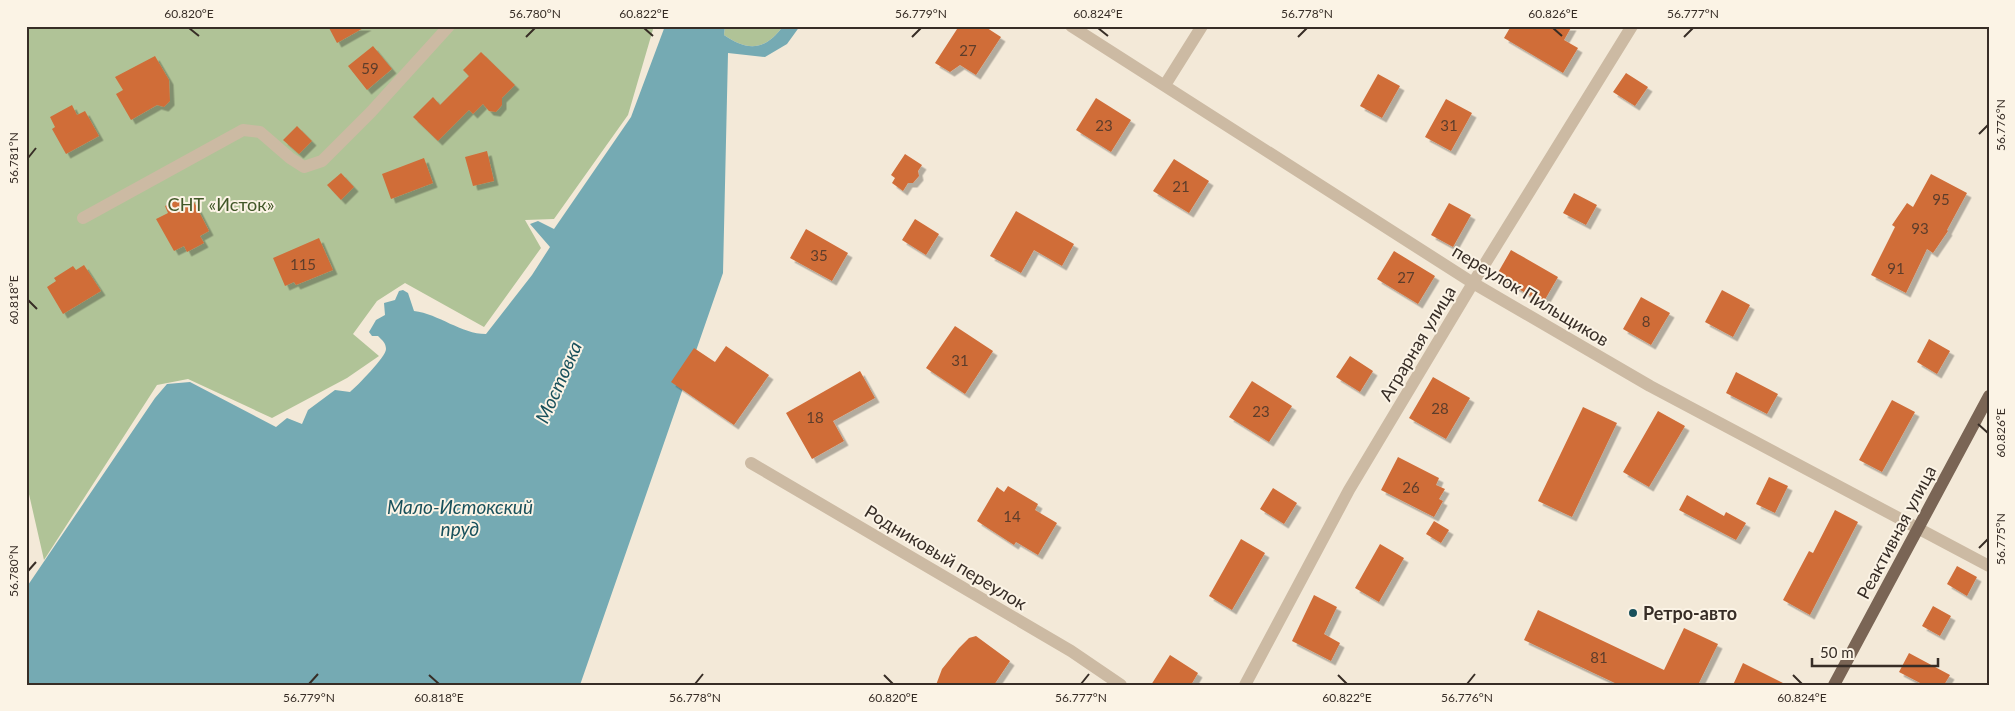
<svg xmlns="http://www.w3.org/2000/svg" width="2015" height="711" viewBox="0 0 2015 711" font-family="Lato,sans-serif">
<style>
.green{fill:#b0c397}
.water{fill:#75aab3}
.building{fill:#d06d39;filter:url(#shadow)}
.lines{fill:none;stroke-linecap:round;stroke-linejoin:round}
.minor{stroke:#ccbaa3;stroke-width:12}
.major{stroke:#7a6555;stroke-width:12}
.ticks{fill:none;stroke:#372d26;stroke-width:2}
.poi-dot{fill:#18505b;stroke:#fbf3e5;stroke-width:2}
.labels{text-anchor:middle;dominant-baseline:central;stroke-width:4;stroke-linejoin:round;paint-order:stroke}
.number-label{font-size:15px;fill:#5d3d2b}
.park-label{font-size:18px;fill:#415728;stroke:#fbf3e5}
.street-label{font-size:18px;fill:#372d26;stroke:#fbf3e5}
.poi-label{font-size:18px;font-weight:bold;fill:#372d26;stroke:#fbf3e5;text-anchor:start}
.water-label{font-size:19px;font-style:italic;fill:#18505b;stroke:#fbf3e5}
.neatline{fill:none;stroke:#372d26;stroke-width:2}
.ticks-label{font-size:12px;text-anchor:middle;fill:#372d26}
</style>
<defs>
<filter id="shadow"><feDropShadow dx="4.5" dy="4.5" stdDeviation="0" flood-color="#0004"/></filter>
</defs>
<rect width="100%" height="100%" fill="#f3e9d8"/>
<!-- green -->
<path class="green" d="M26,26H654L628,115L554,219L525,220L541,248L484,327L405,283L377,301L353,334L379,356L347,378L272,418L188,379L157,385L44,560L26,481Z
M725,26H783C766,50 748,52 724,35Z"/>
<!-- water -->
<path class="water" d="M665,26H725L724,35C748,52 766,50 783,26H800L787,44L765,57L728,53L723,273L580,685H26V588L155,398L167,384L190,382L276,427L287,418L302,424L308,410L335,390L350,392C357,386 386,357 386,349C386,343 382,340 378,336H372L369,332L376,320L385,315L384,303L395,300L399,291L403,290L408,293L414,311C439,314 461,334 486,334L532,275L550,247L530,224L538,221L554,229L631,117Z"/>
<!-- building -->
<path class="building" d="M328,26H367L337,43Z
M959,26H984L1001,37L976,75L960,65L950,72L935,63Z
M1511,26H1572L1564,40L1578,48L1563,73L1504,38Z
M373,46L392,69L367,90L348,66Z
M481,52L515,85L502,98V105L496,112L489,111L483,104L473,114L469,110L438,141L413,117L433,97L440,105L469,76L463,70Z
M155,56L169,80L170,101L164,107L157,105L131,120L116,94L123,90L115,77Z
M1626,73L1648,87L1635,106L1613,92Z
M1378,74L1400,86L1382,118L1360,106Z
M1096,98L1131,120L1111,152L1076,130Z
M1446,99L1472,113L1451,151L1425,137Z
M72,105L77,115L85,111L99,136L66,154L52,129L55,127L50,117Z
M297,126L312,141L299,154L283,140Z
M487,151L494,181L473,186L465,157Z
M905,154L922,165L918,171L919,176L913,183H908L903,191L892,183L895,178L891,175Z
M424,158L433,183L391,199L382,174Z
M1174,159L1209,181L1189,213L1153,191Z
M341,173L354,187L341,200L327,185Z
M1931,174L1967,193L1947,230L1948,231L1933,253L1927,249L1906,293L1871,275L1895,227L1892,225L1907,203L1913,207Z
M1574,193L1597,205L1586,225L1563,213Z
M179,199L182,206L193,200L209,231L200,236L204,243L187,252L184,246L174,251L156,219L168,213L165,206Z
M1449,203L1471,215L1453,247L1431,235Z
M1016,211L1074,244L1062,266L1034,250L1021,273L990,256Z
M915,219L939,234L926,255L902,240Z
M806,229L848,253L832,281L790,258Z
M319,238L333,270L296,285L294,282L285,286L273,258Z
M1511,250L1558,277L1543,303L1496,276Z
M1394,251L1435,276L1418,304L1377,279Z
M84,265L101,291L63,314L47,287L56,281L54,278L73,266L76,270Z
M1722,290L1750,305L1733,337L1705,322Z
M1641,297L1670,313L1651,345L1623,329Z
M955,326L993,351L965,394L926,368Z
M1929,339L1950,351L1937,374L1917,362Z
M726,346L769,375L734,425L671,382L694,348L715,362Z
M1350,356L1373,371L1360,392L1336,377Z
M860,371L875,398L833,421L844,441L812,459L786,413Z
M1736,372L1778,394L1767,414L1726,393Z
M1433,377L1470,398L1446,439L1409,418Z
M1252,381L1292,406L1269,442L1229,417Z
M1892,400L1915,412L1882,472L1859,460Z
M1583,407L1617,423L1572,517L1538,501Z
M1658,411L1685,426L1649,487L1623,472Z
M1398,457L1439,478L1436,485L1445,489L1439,499L1443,501L1434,517L1381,490Z
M1769,477L1788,486L1775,513L1756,504Z
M1008,486L1038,504L1035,510L1057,523L1038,555L1016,542L1014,545L977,521L997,487L1004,492Z
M1273,488L1297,503L1284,524L1260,509Z
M1687,495L1724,516L1726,512L1746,523L1736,540L1679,510Z
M1835,510L1858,522L1810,615L1783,600L1809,551L1813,553Z
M1434,521L1449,530L1441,543L1426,534Z
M1241,539L1265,553L1232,610L1209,596Z
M1380,544L1404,558L1379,602L1355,588Z
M1957,566L1977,577L1967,596L1947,584Z
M1314,595L1337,607L1324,634L1340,643L1331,661L1292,641Z
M1933,606L1951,616L1940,636L1922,626Z
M1538,610L1664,670L1684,628L1718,644L1698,685H1619L1524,640Z
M976,636L1010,661L994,685H936L942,669L959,648L969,638Z
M1909,653L1950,675L1944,685H1924L1899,672Z
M1170,655L1198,673L1191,685H1151Z
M1743,663L1787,685H1733Z"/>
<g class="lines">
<!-- minor -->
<path class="minor" d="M1071,26L1473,283L1650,386L1989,566
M1165,85L1202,26
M83,218L243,130L260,132L290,158L304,167L322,161L371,112L449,26
M751,463L1071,651L1121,685
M1245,685L1349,490L1473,283L1632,26"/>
<!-- major -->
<path class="major" d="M1834,685L1989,396"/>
</g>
<!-- ticks -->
<path class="ticks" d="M189,28L199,36M644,28L653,36M1098,28L1108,36M1553,28L1562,36M526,37L535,28M912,37L921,28M1298,37L1307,28M1684,37L1693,28M1979,134L1988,125M28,158L36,148M28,300L37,309M1978,424L1988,433M1979,548L1988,539M28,571L36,562M429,675L439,684M884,675L893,684M1338,675L1347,684M1793,675L1802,684M309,684L318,674M695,684L703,674M1081,684L1089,674M1467,684L1475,674"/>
<!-- markers -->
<circle class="poi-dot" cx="1633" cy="613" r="5"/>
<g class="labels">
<!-- number labels -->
<g class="number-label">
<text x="968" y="50">27</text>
<text x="370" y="68">59</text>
<text x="1104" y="125">23</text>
<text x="1449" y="125">31</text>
<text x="1181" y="186">21</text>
<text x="1941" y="199">95</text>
<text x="1920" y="228">93</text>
<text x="819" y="255">35</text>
<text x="303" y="264">115</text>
<text x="1896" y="268">91</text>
<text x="1406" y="277">27</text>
<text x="1646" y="321">8</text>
<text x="960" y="360">31</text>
<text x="1440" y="408">28</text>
<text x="1261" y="411">23</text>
<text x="815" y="417">18</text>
<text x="1411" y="487">26</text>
<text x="1012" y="516">14</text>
<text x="1599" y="657">81</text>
</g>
<!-- park labels -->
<g class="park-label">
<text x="221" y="204">СНТ «Исток»</text>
</g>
<!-- street labels -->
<g class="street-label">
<text transform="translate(1531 295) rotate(31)">переулок Пильщиков</text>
<text transform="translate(1417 343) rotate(-59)">Аграрная улица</text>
<text transform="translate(1896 532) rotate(-62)">Реактивная улица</text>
<text transform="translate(946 557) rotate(31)">Родниковый переулок</text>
</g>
<!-- poi labels -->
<g class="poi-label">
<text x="1643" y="613">Ретро-авто</text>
</g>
<!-- water labels -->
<g class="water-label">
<text transform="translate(558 382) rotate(-66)">Мостовка</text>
<text x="460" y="506">Мало-Истокский<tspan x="460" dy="22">пруд</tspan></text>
</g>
</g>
<!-- border -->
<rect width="2015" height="711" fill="none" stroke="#fbf3e5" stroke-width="55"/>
<!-- scale -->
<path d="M1812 658v8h126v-8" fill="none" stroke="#372d26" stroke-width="2.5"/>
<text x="1820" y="658" font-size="15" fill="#372d26" stroke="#fbf3e5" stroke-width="4" paint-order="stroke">50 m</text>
<rect x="28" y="28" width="1960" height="656" class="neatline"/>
<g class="ticks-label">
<text x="189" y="18">60.820°E</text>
<text x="535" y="18">56.780°N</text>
<text x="644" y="18">60.822°E</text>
<text x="921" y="18">56.779°N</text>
<text x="1098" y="18">60.824°E</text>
<text x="1307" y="18">56.778°N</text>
<text x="1553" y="18">60.826°E</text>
<text x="1693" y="18">56.777°N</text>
<text transform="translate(2001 125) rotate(-90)" y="4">56.776°N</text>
<text transform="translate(14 158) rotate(-90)" y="4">56.781°N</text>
<text transform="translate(14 300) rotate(-90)" y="4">60.818°E</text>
<text transform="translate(2001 433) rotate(-90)" y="4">60.826°E</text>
<text transform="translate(2001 539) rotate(-90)" y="4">56.775°N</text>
<text transform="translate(14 571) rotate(-90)" y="4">56.780°N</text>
<text x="309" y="702">56.779°N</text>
<text x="439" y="702">60.818°E</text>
<text x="695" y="702">56.778°N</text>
<text x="893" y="702">60.820°E</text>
<text x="1081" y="702">56.777°N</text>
<text x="1347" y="702">60.822°E</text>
<text x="1467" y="702">56.776°N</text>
<text x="1802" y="702">60.824°E</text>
</g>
</svg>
